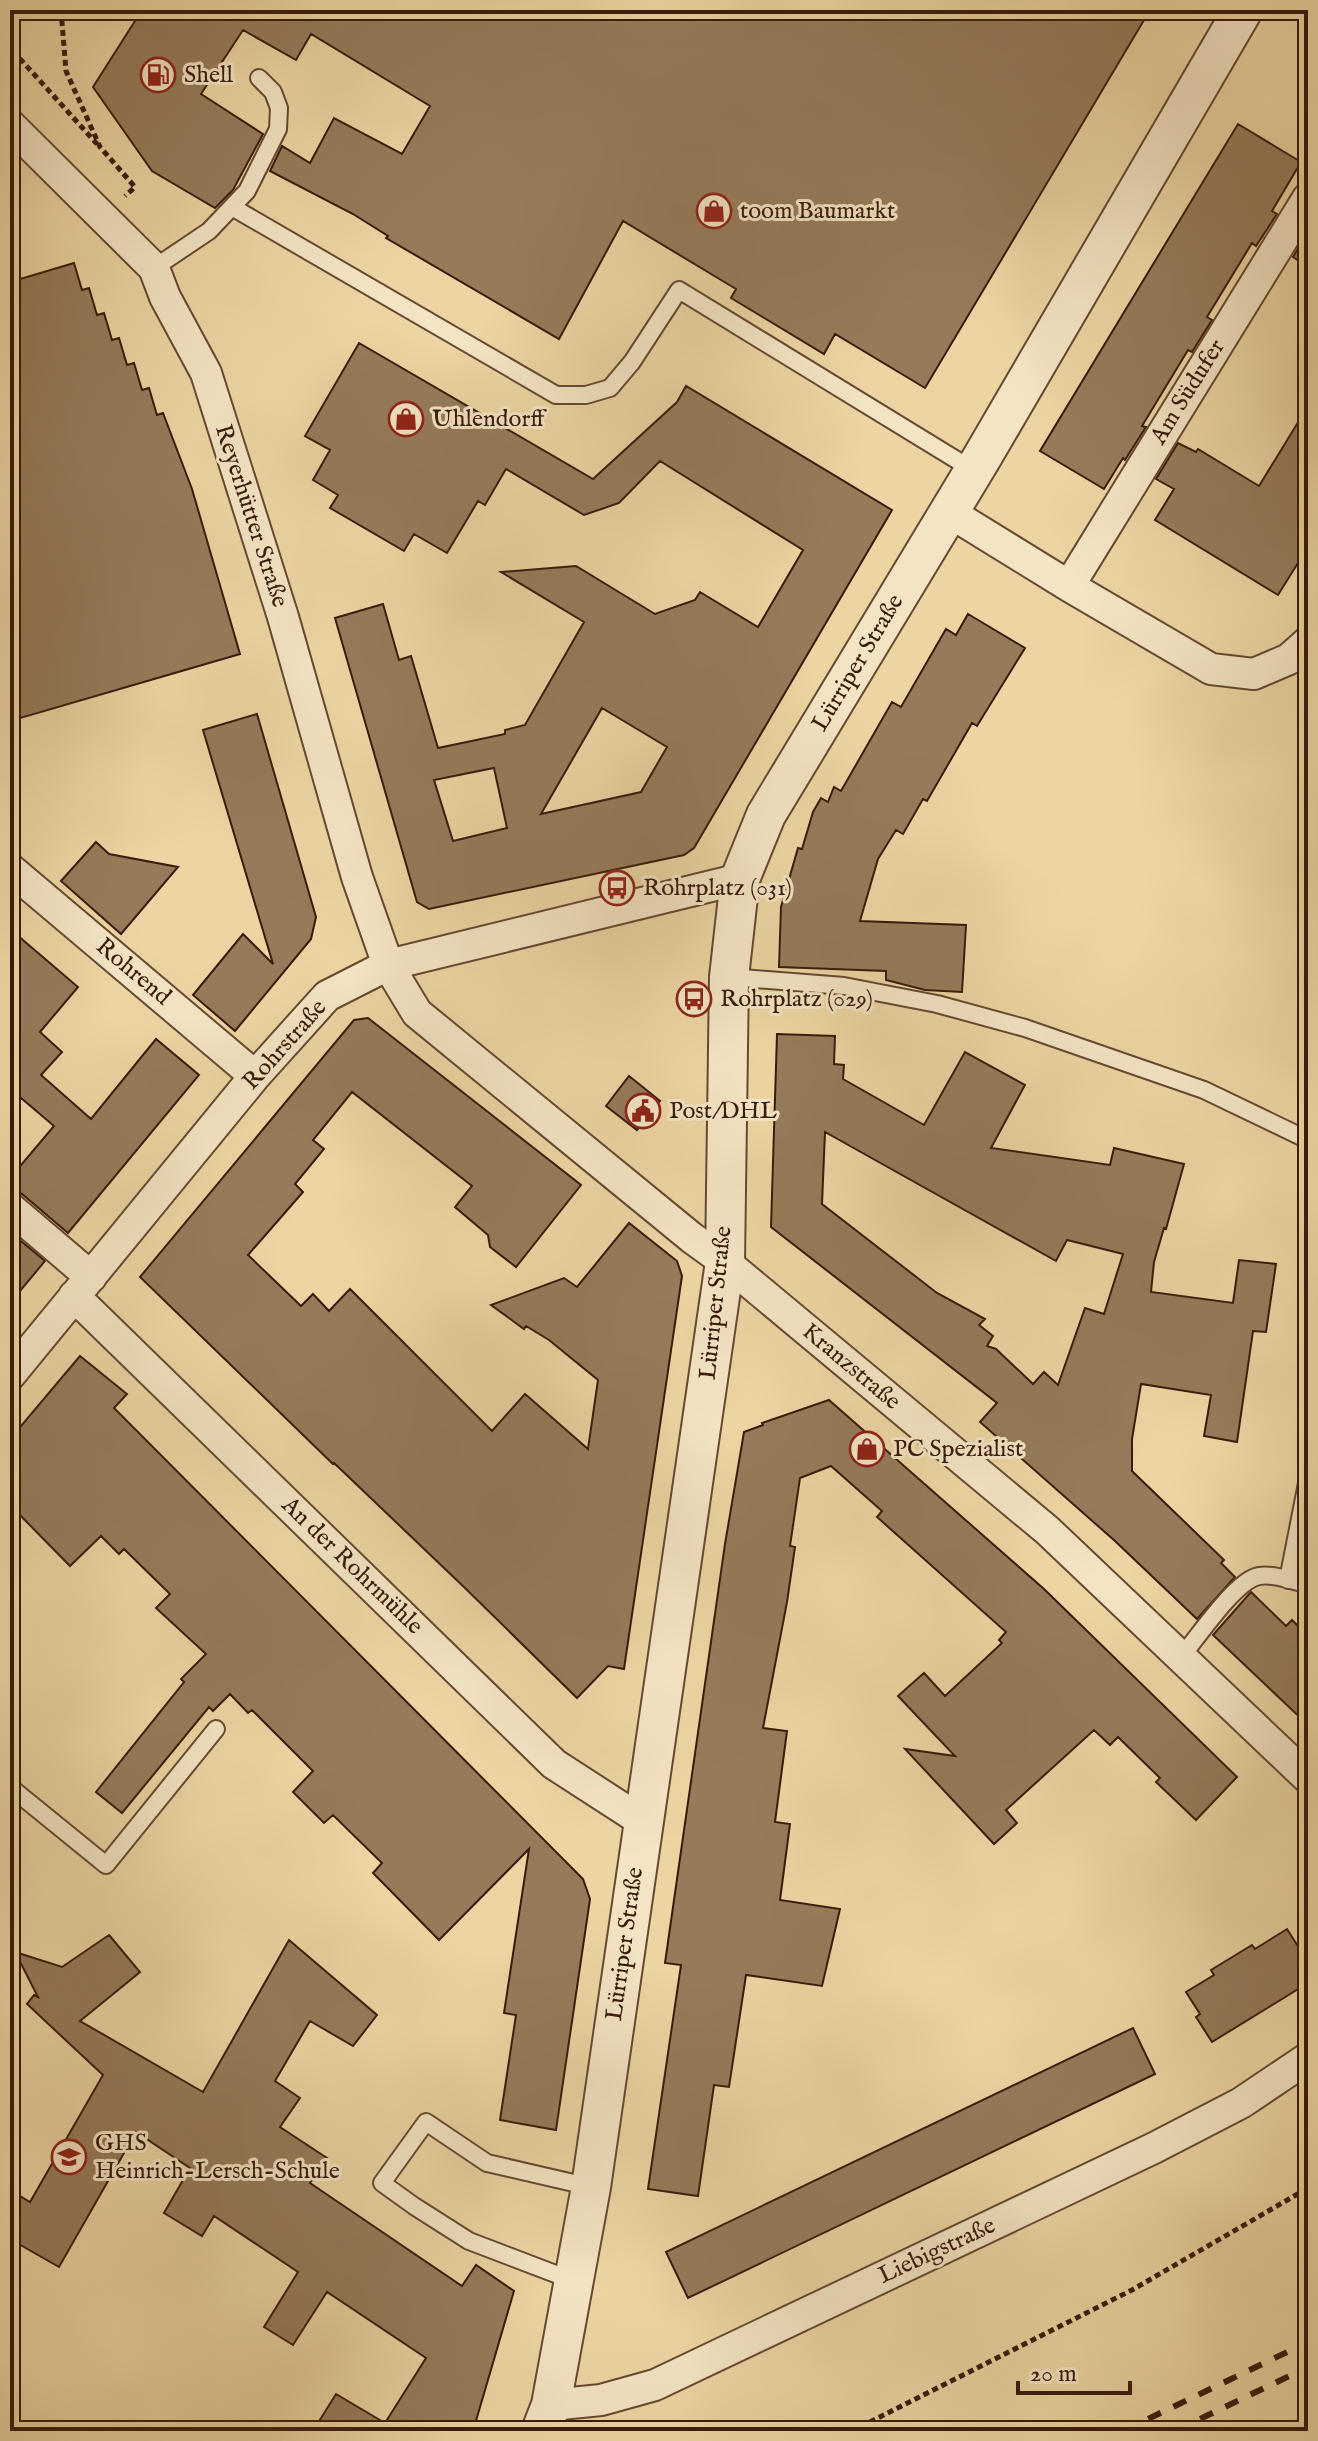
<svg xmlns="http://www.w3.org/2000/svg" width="1318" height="2441" viewBox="0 0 1318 2441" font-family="'IM FELL English',serif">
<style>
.building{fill:#967b5a;stroke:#391a0b;stroke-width:2;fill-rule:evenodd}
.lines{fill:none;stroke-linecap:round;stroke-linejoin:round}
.service-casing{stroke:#664931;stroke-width:20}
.minor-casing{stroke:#664931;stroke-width:34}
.tertiary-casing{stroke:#664931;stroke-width:42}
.path{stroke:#391a0b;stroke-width:5;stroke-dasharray:6 4;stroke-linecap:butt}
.service{stroke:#f3e4c3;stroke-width:16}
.minor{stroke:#f3e4c3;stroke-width:30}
.tertiary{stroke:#f3e4c3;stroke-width:38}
.rail{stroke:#391a0b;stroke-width:6;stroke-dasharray:14 14;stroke-linecap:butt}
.labels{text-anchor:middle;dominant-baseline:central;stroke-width:6;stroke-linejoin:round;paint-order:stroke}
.poi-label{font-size:24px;fill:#391a0b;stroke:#f3e4c3;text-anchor:start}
.street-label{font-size:24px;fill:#391a0b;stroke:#f3e4c3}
</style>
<rect width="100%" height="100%" fill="#ecd5a3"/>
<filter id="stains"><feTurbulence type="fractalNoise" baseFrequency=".0025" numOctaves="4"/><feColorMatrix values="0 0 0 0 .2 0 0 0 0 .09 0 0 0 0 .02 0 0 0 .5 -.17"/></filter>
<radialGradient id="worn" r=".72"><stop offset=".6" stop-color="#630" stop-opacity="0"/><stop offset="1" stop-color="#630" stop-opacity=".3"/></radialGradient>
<!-- building -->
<path class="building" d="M142,10H1150L925,388L835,334L824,354L731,298L736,289L623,221L559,339L386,238L388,236L353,214L270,171L282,146L310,163L334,118L402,154L430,106L311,34L296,60L243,30L201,94L263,134L233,190L215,208L152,171L93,87Z
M1238,124L1301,162L1272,211L1277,214L1256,246L1252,243L1207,317L1212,320L1192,352L1188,350L1142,426L1146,427L1125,460L1123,458L1104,489L1040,451Z
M1308,232V267L1293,257Z
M74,263L82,290L89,288L97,315L104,313L112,340L119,338L127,365L134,363L142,390L149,388L157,415L163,413L192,489L240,654L10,721V282Z
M359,343L593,479L677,402L686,386L892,510L694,848L684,855L429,909L417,902L335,618L383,604L399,660L411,656L438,748L505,734V730L525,725L584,622L501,572L576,566L655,614L695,600L700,592L758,627L803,550L660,461L619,503L584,515L506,469L485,505L478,501L447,553L414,534L404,551L330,508L338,495L313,480L330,450L305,436ZM602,708L667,747L641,792L541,814ZM494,768L507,828L453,841L434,780Z
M1308,406V547L1278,595L1155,520L1174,489L1156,479L1178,443L1196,452L1198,449L1259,486Z
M968,614L1025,648L977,726L972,723L927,801L923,799L903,834L896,830L878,859L860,921L966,925L962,992L925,990L886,980V971L779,967L781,907L798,848L802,849L813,812L821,798L828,802L834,787L841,791L892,702L901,707L946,629L956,635Z
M257,714L316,917L311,939L235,1031L193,995L243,934L273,964L203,730Z
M96,842L109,854L178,867L121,934L61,881Z
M10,929L78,987L40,1032L62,1052L41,1075L91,1119L156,1039L199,1075L68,1233L22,1194L10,1190V1178L54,1126L21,1098L10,1110Z
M368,1018L581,1185L516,1267L490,1247L488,1235L455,1207L472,1186L352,1092L313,1140L324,1149L295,1184L303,1192L248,1255L301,1306L313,1294L329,1311L350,1289L492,1431L525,1394L588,1449L598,1380L549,1340L526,1326L524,1329L491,1305L564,1278L577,1287L629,1223L677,1261L682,1276L624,1669L608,1666L577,1698L465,1588L334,1463L333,1464L140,1277L354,1020Z
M777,1034L835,1036L834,1064L844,1065L843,1079L924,1125L965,1052L1025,1085L991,1148L1110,1165L1114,1148L1184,1164L1166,1229L1164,1228L1154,1262L1151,1292L1233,1303L1239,1260L1276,1264L1266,1332L1253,1331L1237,1442L1204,1436L1211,1395L1141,1384L1132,1439V1471L1224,1560L1221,1563L1235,1577L1197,1619L1115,1541L980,1422L997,1403L771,1227ZM825,1132L1056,1261L1067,1240L1123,1254L1104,1314L1085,1308L1058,1385L1044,1372L1033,1384L996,1349L987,1346L993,1336L979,1325L985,1319L937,1293L822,1204Z
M629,1076L660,1101L637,1130L606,1106Z
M10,1232L45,1261L10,1303Z
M80,1356L127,1394L114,1408L583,1879L590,1899L556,2130L500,2120L516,2015L504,2013L529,1849L439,1940L373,1873L382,1863L333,1815L324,1823L293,1792L313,1771L252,1710L248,1713L230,1694L213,1711L209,1707L122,1813L96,1792L184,1682L181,1679L206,1654L156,1608L170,1594L124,1549L119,1554L101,1536L70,1566L10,1505V1439Z
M829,1400L1044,1589L1237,1777L1196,1820L1156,1782L1160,1778L1118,1737L1110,1745L1094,1730L1006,1810L1017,1823L994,1844L905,1749L955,1756L898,1696L924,1673L945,1696L1002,1643L999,1640L1006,1632L877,1517L882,1511L831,1466L800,1478L790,1546L795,1547L787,1602L763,1728L787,1731L775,1822L790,1824L780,1900L840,1909L822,1986L746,1975L729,2087L714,2085L698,2196L648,2189L681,1965L665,1963L725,1544L744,1432L763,1425L762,1423Z
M1251,1592L1286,1626L1292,1620L1308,1636V1725L1213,1635Z
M1287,1929L1308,1962V1983L1212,2042L1196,2017L1200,2014L1186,1992L1214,1975L1211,1970L1252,1945L1255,1949Z
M109,1935L140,1972L80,2021L203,2092L289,1940L377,2015L353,2046L310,2021L275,2081L300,2098L280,2127L327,2158L310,2183L462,2286L476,2265L514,2291L473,2431H313L336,2394L385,2423L426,2358L327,2292L293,2345L264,2327L298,2272L214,2216L202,2236L164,2213L190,2168L136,2132L59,2267L10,2239V2190L30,2202L103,2075L27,2004L34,1995L38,1997L15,1952L62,1967Z
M1133,2028L1155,2074L688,2298L666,2252Z"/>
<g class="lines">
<!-- service casing -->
<g class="service-casing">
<path id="service" d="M232,207L556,395H586L610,388L632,362L679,290L973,470
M154,268L209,231L247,191L278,129L279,108L273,92L259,78
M729,977L844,986L937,1004L1025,1028L1204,1090L1308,1140
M1288,1580L1308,1478
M1181,1657C1198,1637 1230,1589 1253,1578C1268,1571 1293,1581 1308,1585
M10,1787L106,1865L216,1729
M574,2281L469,2241L414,2206L382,2183L426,2122L487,2163L591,2187"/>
</g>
<!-- minor casing -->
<g class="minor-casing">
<path id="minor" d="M10,125L154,268L165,297L206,373L283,617L357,877L388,965L417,1013L692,1238L725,1262L1047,1530L1308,1778
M949,512L1069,586L1211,669L1254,674L1289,659L1308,642
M1069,586L1308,198
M10,869L255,1076
M10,1208L91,1277
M74,1296L554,1764L642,1821
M10,1375L255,1076L327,996L388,965L740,879
M551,2405L601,2400L655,2385L1154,2148L1241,2103L1308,2058"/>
</g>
<!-- tertiary casing -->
<g class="tertiary-casing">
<path id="tertiary" d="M541,2431L551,2405L591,2187L725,1262L729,977L740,879L766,815L981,459L1243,10"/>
</g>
<!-- path -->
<path class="path" d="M61,10L66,71L100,147L135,187L125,196
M10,17L13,10
M10,41L13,51L10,59
M13,51L97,144
M852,2431L1132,2290L1308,2188"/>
<!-- service -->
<use href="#service" class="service"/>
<!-- minor -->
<use href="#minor" class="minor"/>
<!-- tertiary -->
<use href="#tertiary" class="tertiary"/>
<!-- rail -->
<path class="rail" d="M1123,2431L1308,2342
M1175,2431L1308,2367"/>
</g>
<!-- icons -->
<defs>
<g id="fuel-ring" transform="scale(1.8)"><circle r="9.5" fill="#f3e4c3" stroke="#8f2418" stroke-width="1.5"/><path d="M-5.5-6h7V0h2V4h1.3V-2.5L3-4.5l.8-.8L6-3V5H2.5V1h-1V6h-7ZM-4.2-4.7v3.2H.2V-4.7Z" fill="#8f2418"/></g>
<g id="shop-ring" transform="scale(1.8)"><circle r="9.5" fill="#f3e4c3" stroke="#8f2418" stroke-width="1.5"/><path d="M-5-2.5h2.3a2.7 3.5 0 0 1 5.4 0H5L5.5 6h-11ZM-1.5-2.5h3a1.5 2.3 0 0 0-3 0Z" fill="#8f2418"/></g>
<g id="bus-ring" transform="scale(1.8)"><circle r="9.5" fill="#f3e4c3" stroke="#8f2418" stroke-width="1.5"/><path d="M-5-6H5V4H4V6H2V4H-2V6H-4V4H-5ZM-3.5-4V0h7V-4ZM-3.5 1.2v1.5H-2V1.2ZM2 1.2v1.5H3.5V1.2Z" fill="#8f2418"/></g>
<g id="civic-ring" transform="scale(1.8)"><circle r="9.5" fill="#f3e4c3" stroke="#8f2418" stroke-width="1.5"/><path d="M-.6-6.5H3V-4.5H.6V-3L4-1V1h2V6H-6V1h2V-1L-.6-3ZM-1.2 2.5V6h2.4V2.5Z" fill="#8f2418"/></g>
<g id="school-ring" transform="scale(1.8)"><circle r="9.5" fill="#f3e4c3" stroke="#8f2418" stroke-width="1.5"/><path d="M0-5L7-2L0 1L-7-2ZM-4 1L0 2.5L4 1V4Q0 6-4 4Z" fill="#8f2418"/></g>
</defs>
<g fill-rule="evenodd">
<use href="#fuel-ring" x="158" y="75"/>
<use href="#shop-ring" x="714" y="211"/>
<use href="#shop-ring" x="406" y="419"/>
<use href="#bus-ring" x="617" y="888"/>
<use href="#bus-ring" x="694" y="999"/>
<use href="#civic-ring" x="643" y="1111"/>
<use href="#shop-ring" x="867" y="1449"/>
<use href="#school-ring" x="69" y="2157"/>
</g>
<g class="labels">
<!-- poi labels -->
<g class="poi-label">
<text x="184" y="75">Shell</text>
<text x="740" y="211">toom Baumarkt</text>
<text x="432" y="419">Uhlendorff</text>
<text x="643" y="888">Rohrplatz (031)</text>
<text x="720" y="999">Rohrplatz (029)</text>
<text x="669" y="1111">Post/DHL</text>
<text x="893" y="1449">PC Spezialist</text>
<text x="95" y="2143">GHS<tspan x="95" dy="28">Heinrich-Lersch-Schule</tspan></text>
</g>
<!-- street labels -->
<g class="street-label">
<text transform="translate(1188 392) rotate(-58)">Am Südufer</text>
<text transform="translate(251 516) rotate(72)">Reyerhütter Straße</text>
<text transform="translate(858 663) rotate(-59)">Lürriper Straße</text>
<text transform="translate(133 972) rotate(40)">Rohrend</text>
<text transform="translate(285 1045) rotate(-48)">Rohrstraße</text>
<text transform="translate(716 1303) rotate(-84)">Lürriper Straße</text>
<text transform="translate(851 1367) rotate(40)">Kranzstraße</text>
<text transform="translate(352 1566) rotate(44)">An der Rohrmühle</text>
<text transform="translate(625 1944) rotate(-82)">Lürriper Straße</text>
<text transform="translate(937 2251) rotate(-25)">Liebigstraße</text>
</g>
</g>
<!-- margin -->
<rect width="1318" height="2441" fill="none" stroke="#ecd5a3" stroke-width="40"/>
<rect x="12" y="12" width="1294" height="2417" fill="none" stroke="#391a0b" stroke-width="4"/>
<rect x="20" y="20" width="1278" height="2401" fill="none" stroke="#391a0b" stroke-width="2"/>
<!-- scale -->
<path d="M1018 2381v12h112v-12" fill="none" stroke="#391a0b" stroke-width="4"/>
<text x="1030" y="2381" font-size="24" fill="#391a0b" stroke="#f3e4c3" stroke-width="6" paint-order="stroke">20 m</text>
<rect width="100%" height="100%" filter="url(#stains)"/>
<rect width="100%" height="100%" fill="url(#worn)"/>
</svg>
